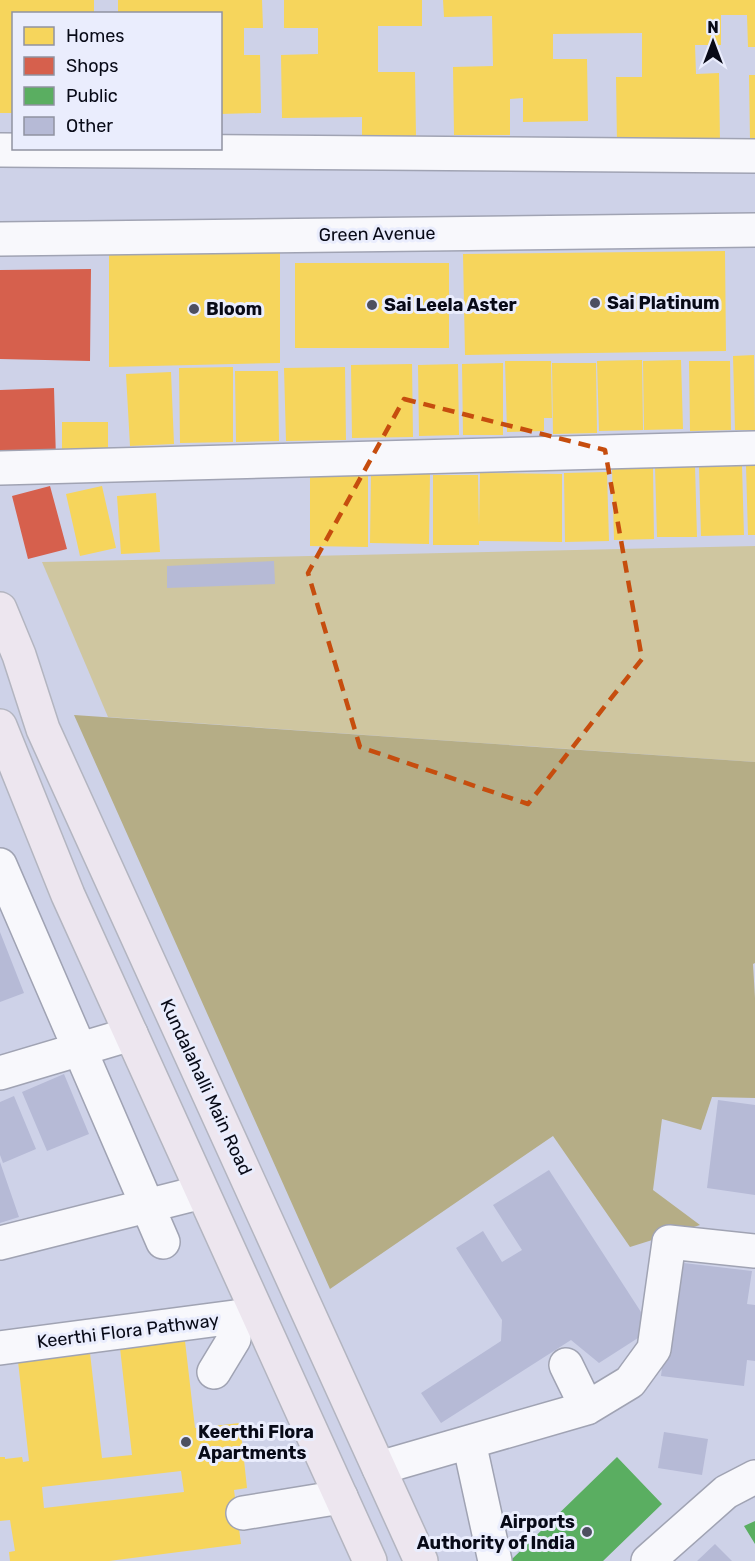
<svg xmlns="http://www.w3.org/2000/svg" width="755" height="1561" viewBox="0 0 755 1561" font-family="Rubik,sans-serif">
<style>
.green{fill:#cfc6a0}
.forest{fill:#b5ad86}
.homes{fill:#f6d55c;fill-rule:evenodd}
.shops{fill:#d6604d}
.public{fill:#5aae61}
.building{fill:#b6bad6}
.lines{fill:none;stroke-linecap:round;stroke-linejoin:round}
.minor-casing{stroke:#a0a3b3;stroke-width:36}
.major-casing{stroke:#b3b5c0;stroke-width:36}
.minor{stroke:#f8f8fc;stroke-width:33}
.major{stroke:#ede6ef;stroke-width:33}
.marked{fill:none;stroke:#c64d0e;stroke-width:4.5;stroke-dasharray:12 8;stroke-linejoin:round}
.poi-dot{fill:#4d5060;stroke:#eaedfd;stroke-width:2}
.labels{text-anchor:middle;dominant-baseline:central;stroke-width:6;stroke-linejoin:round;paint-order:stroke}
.street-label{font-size:18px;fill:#080a17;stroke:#eaedfd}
.poi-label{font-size:18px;font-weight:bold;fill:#080a17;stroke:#eaedfd;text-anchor:start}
</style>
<rect width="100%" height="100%" fill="#ced2e8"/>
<!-- green -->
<path class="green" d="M755,546V762L108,717L42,562Z"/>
<!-- forest -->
<path class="forest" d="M74,715L755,762V963L753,964L755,998V1098L712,1097L701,1130L662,1119L653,1190L700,1225L630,1247L553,1136L330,1289Z"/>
<!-- homes -->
<path class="homes" d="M0,0H94V14H14V113H0Z
M118,0H262L263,28H244V55H260L261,113L220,114V14H118Z
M284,0H422V26H378V72H415L416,137L362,139V117L282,118L281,55L318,54V28H284Z
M443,0H755V47H748L747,15H721V45H695L696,74L719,73L720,143L617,144L616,77H642V33L553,34V59H587L588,121L523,122V98L510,99V135H454L453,67L493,66L492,16L444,17Z
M749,75H755V140H750Z
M725,251L726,351L465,355L463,254Z
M280,253V363L109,367V255Z
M295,263H449V348H295Z
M754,355L755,430H735L733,356Z
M642,360L643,430L599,431L597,361Z
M681,360L683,429L644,430L643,361Z
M505,361H551L552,418H544V431L507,432Z
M689,361H730L731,430L690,431Z
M503,363V435H463L462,364Z
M552,363H596L597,433L553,434Z
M412,364L413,437L352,438L351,365Z
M458,364L459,435L419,436L418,365Z
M233,367V442L180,443L179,368Z
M345,367L346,440L286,441L284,368Z
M235,371H278L279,441L236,442Z
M171,372L174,444L130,446L126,374Z
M62,422H108V451L62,452Z
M755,465V535H748L746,466Z
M655,466H695L697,537H657Z
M742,466L744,535L701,536L699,467Z
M612,468H653L654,539L614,540Z
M371,472L430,473L429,544L370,543Z
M607,472L609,541L565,542L564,473Z
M480,473L562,474V542L479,541V545H433V475H478L479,526Z
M310,474L368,475V547L310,546Z
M102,486L116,548L80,556L66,494Z
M156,493L160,552L121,554L117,496Z
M185,1341L195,1428L240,1423L247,1488L234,1490L241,1544L109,1561H10L9,1552L15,1551L10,1520L0,1521V1457H5V1459L22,1457L23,1462L29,1461L18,1361L90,1353L102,1458L132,1455L120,1348ZM181,1471L184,1492L44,1508L42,1487Z"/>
<!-- shops -->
<path class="shops" d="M91,269L90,361L0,359V270Z
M54,388L56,460L0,461V390Z
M50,486L67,549L28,559L12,496Z"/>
<!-- public -->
<path class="public" d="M617,1457L662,1504L603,1561H510Z
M755,1521V1544L744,1526Z"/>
<!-- building -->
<path class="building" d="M274,561L275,584L167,588V566Z
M0,932L24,993L0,1002Z
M64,1074L89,1134L47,1151L22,1092Z
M14,1096L36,1149L3,1163L0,1155V1102Z
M718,1100L755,1105V1195L707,1188Z
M0,1162L19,1217L0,1223Z
M549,1170L652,1329L599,1363L571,1340L441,1423L421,1393L501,1341L502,1320L456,1248L483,1231L502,1262L522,1250L493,1205Z
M675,1262L752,1271L747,1304L755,1305V1361L747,1360L744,1386L661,1376Z
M664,1432L708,1439L702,1475L658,1468Z
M715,1544L732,1561H697Z"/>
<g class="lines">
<!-- minor casing -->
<g class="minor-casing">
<path id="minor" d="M0,150L755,156
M0,239L755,230
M0,468L755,448
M0,865L163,1242
M0,1073L131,1034
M0,1243L202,1192
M0,1348L257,1314
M214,1372L234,1339L235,1317
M587,1408L630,1382L654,1349L669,1242L755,1251
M379,1468L469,1442
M243,1513L341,1497
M495,1561L469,1442L587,1408L566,1365
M648,1561L726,1492L755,1477"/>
</g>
<!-- major casing -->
<g class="major-casing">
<path id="major" d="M0,609L19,655L43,729L421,1561
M0,726L68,895L370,1561"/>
</g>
<!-- minor -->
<use href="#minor" class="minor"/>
<!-- major -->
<use href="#major" class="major"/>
</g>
<!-- marked area -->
<path class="marked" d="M404,399L605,450L642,659L528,804L360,747L308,573Z"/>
<!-- markers -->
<g class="poi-dot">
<circle cx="595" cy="303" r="6"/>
<circle cx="372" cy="305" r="6"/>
<circle cx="194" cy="309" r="6"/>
<circle cx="186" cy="1442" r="6"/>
<circle cx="587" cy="1532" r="6"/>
</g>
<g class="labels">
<!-- street labels -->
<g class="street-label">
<text transform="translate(377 234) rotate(-1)">Green Avenue</text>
<text transform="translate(206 1087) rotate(65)">Kundalahalli Main Road</text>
<text transform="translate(128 1331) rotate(-7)">Keerthi Flora Pathway</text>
</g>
<!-- poi labels -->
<g class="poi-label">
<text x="607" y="303">Sai Platinum</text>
<text x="384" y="305">Sai Leela Aster</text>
<text x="206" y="309">Bloom</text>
<text x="198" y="1432">Keerthi Flora<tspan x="198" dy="21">Apartments</tspan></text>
<text x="575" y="1522" text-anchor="end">Airports<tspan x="575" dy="21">Authority of India</tspan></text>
</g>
</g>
<!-- legend -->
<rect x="12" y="12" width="210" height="138" fill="#eaedfd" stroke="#9092a1" stroke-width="1.5"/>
<rect x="24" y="27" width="30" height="18" fill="#f6d55c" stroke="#9092a1" stroke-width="1.5"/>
<text x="66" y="42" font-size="18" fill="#080a17">Homes</text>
<rect x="24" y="57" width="30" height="18" fill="#d6604d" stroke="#9092a1" stroke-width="1.5"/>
<text x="66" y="72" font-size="18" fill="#080a17">Shops</text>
<rect x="24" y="87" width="30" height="18" fill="#5aae61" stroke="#9092a1" stroke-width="1.5"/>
<text x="66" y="102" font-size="18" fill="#080a17">Public</text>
<rect x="24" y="117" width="30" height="18" fill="#b6bad6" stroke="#9092a1" stroke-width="1.5"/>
<text x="66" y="132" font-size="18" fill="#080a17">Other</text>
<!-- north arrow -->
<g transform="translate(713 42)" stroke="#eaedfd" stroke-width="4.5" paint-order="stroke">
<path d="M0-4.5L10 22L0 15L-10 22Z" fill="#080a17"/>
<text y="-9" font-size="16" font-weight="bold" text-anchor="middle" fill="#080a17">N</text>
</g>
</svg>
